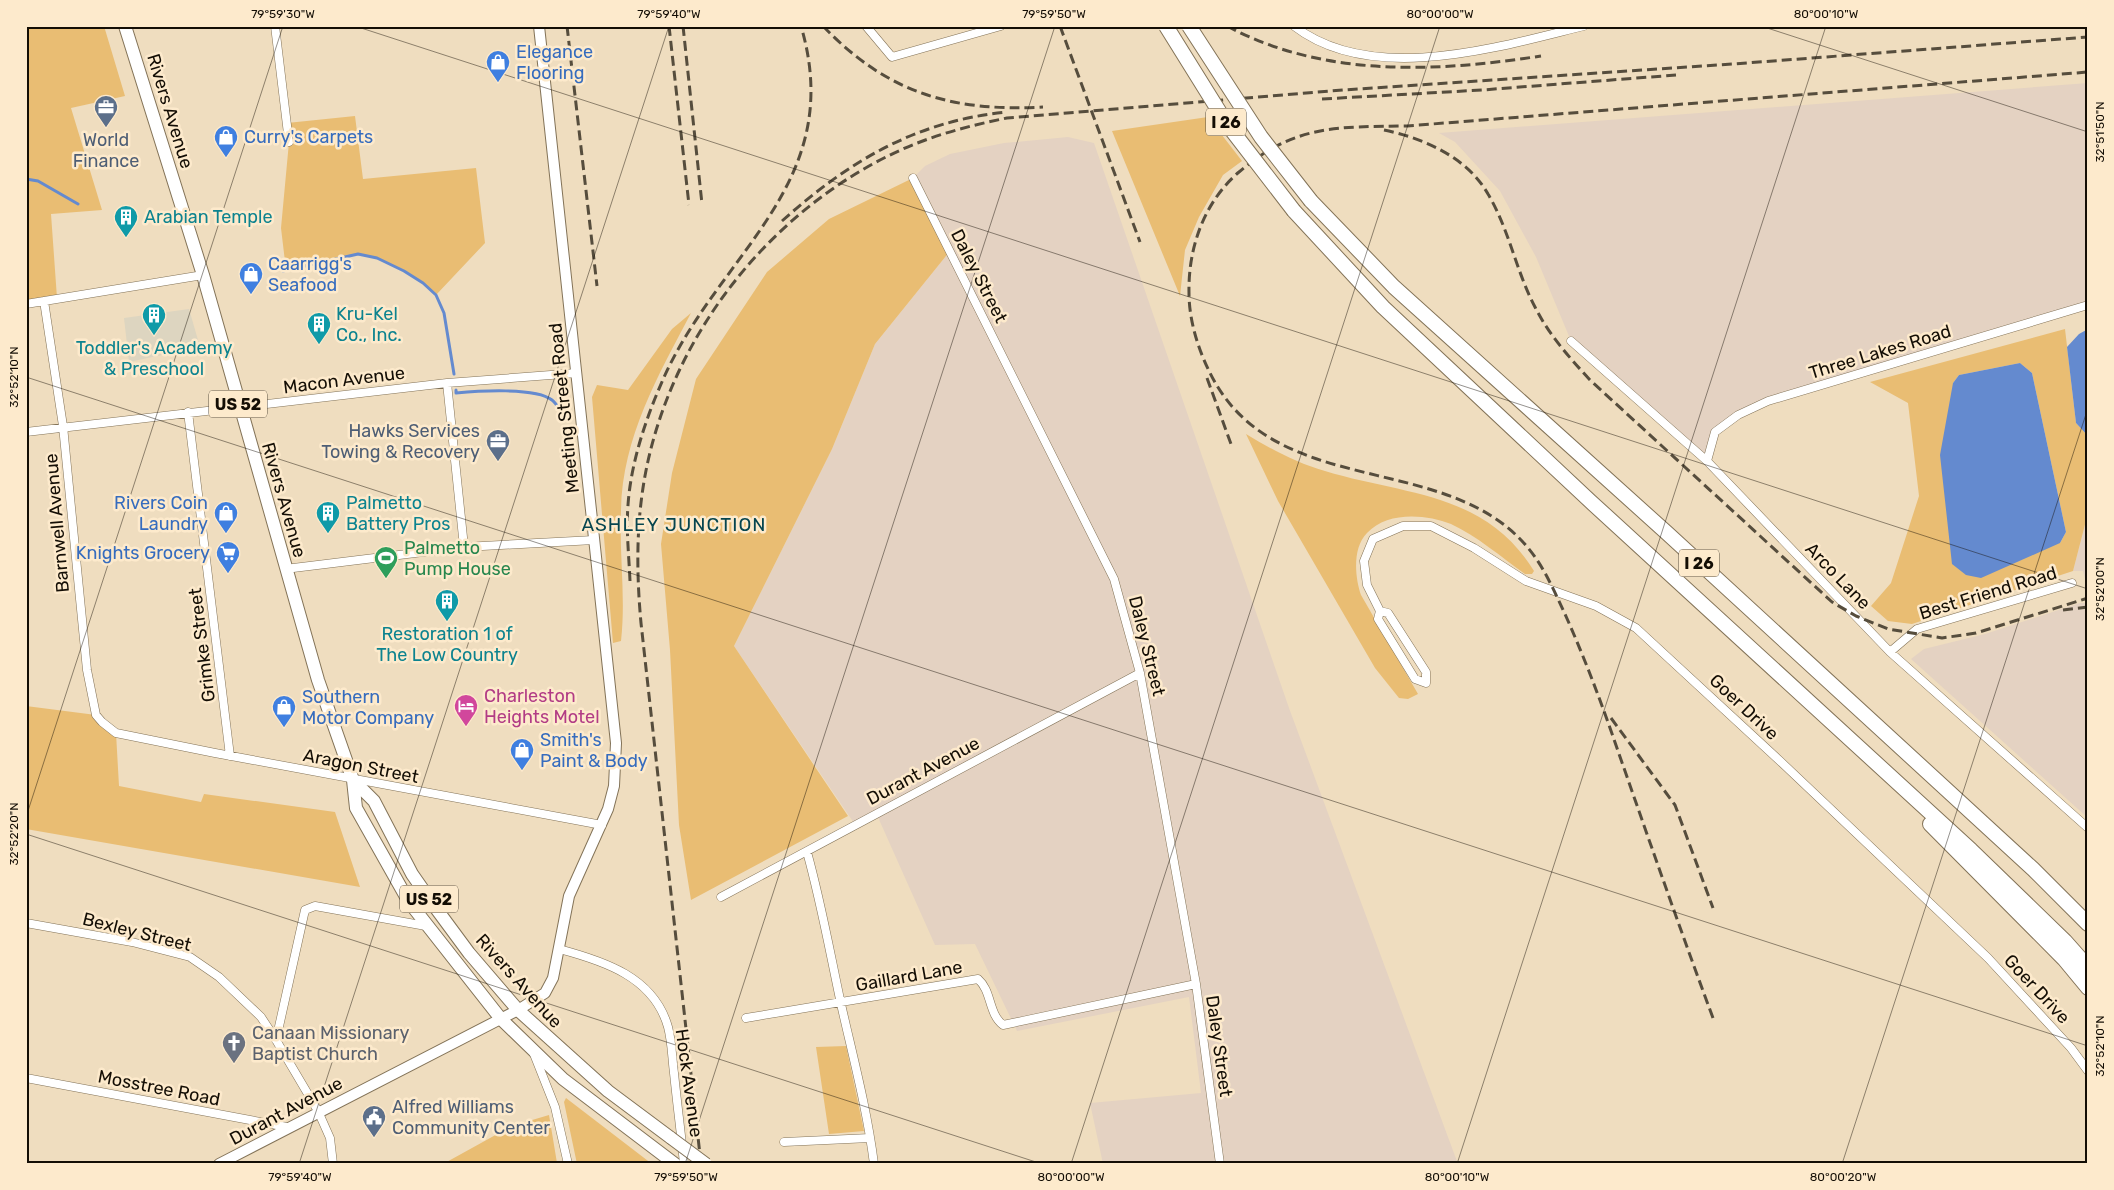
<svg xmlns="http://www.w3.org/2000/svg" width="2114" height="1190" viewBox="0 0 2114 1190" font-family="Rubik,sans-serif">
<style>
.industrial{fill:#e4d2c2}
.education{fill:#ddd5c0}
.green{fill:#e9bd73;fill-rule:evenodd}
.water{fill:#648acf}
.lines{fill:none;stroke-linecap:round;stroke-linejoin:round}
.stream{stroke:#648acf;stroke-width:3}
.minor-casing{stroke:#837358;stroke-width:9}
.tertiary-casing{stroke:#837358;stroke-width:12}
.primary-casing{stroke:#837358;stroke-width:14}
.motorway-casing{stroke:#837358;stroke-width:16}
.minor{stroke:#fff;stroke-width:8}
.tertiary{stroke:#fff;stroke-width:10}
.primary{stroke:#fff;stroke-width:12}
.motorway{stroke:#fff;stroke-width:14}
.rail{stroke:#564d3d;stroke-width:3;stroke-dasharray:10 5;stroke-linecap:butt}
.primary-bridge-casing{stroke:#837358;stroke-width:14;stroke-linecap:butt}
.motorway-bridge-casing{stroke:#837358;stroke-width:16;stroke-linecap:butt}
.primary-bridge{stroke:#fff;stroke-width:12}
.motorway-bridge{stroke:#fff;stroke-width:14}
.ticks{fill:none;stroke:#140e05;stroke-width:1;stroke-opacity:0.45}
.labels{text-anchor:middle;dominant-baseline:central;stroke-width:5;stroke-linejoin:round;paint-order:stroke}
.shield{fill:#fdeacc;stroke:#5a5041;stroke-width:1}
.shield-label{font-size:16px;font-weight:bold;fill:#140e05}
.shop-label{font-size:18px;fill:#366cbe;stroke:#fdeacc;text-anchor:start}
.street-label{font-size:18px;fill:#140e05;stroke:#fdeacc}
.service-label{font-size:18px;fill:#4e5e75;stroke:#fdeacc}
.culture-label{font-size:18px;fill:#0d838f;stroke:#fdeacc;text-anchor:start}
.leisure-label{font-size:18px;fill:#27864d;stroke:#fdeacc;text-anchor:start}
.hotel-label{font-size:18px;fill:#b23c85;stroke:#fdeacc;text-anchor:start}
.worship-label{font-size:18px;fill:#5b616d;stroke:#fdeacc;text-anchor:start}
.neighbourhood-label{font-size:19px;letter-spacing:1px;fill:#06454f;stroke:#fdeacc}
.neatline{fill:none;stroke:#140e05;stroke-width:2}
.ticks-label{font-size:12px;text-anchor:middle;fill:#140e05}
</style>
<rect width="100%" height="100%" fill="#efddbf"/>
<!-- industrial -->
<path class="industrial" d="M2088,83V305L1768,401L1715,432L1707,461L1571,341L1536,257L1500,191L1455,142L1439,133Z
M1068,137L1094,143L1289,708L1458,1164H1103L1090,1103L1201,1093L1189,997L1017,1031L975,944L935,945L877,815L856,826L734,646L832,449L875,344L950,251L913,178L925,166L950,154L1004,143Z
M2088,513V583H2086L2083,571H2073Z
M2080,603H2088V818L1911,659L1924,649L1985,634Z"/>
<!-- education -->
<path class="education" d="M189,309L200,347L129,362L124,318Z"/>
<!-- green -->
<path class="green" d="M26,26H104L125,96L71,108L102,210L51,214L57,298L26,304Z
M355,116L363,179L476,168L485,243L436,295L423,283L404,271L377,258L358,254L286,270L281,228L289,142L287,123Z
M1208,117L1242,161L1223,175L1199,217L1185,250L1180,296L1112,131Z
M913,178L950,251L875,344L832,449L734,646L848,816L691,900L679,825L670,650L661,544L672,473L696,379L767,272L829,219Z
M691,313C658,376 622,438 621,511C619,555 626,597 621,641L613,643L592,397L597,385L628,390L672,329Z
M2065,329L2076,423L2088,436V513L2073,571L1912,624L1888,621L1871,606L1891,583L1919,496L1908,403L1870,382ZM2020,363L2032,373L2066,532L2060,543L1953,383L1959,375Z
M1246,434C1271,449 1296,463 1325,471C1403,495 1485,491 1534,571L1532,574H1525C1501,557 1477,536 1451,524C1426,514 1387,511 1367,533C1352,548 1355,578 1361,595L1418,694L1408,699L1399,698L1375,668L1278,501Z
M26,706L96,715L116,733L119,786L201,802L204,794L335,812L360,887L26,829Z
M846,1046L864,1131L829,1134L816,1047Z
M566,1098L652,1164H577L564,1102Z
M549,1115L557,1163L443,1164L512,1126Z"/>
<!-- water -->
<path class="water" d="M2088,329V436L2076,423L2067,347L2079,334Z
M2020,363L2032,373L2066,532L2060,543L1981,578L1966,575L1952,564L1940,455L1953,383L1959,375Z"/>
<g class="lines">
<!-- stream -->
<path class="stream" d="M26,179L38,181L78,204
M283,271L358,254L377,258L404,271L423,283L436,295L444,313L454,374
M456,390V393C477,391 536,387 552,400C556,403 559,409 562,413L568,412"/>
<!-- minor casing -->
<g class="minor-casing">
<path id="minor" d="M275,26L289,142
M866,26L892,57L1001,26
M1294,26C1372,86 1498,47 1584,26
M913,178L1114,579L1140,673L1196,984L1220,1164
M44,301L63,426L87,670L96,715L102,722L116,733L215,753L602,825
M26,304L203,275
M1571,341L1707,461L1890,652L2088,828
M447,383L464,547
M188,412L230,756
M26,432L447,383L577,373
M1707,461L1715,432L1738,415L1768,401L2088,305
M285,569L464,547L594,540
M1380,611L1388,613L1426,672V683L1415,679L1378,619L1380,611L1367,585L1364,561L1373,539L1403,526H1431L1474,548L1526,581L1596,606L1636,628L1780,761L1988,958L2071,1048L2088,1071
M1890,652L1917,629L2072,583
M807,852C821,902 830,953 841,1004C853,1057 867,1109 874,1164
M721,897L1140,673
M26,923L132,942L190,957L219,977L261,1017L276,1040L318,1111L330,1138L333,1164
M559,949C604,961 654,977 668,1027C672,1042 672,1058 674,1073C677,1103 681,1133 684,1164
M746,1018L978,979C992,991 988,1013 1003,1025L1196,984
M276,1040L305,910L315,906L426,926
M534,1054L555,1107L568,1164
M26,1078L287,1127
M784,1142L870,1138"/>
</g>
<!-- tertiary casing -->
<g class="tertiary-casing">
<path id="tertiary" d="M219,1164L518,1010L545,993L553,978L569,896L608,809L614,786L616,743L539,26"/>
</g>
<!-- primary casing -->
<g class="primary-casing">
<path id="primary" d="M125,26L203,275L318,680L353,780L356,808L409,902L501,1019L563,1079L675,1164
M353,780L374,801L412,874L435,907L469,953L518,1010L608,1091L671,1138"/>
</g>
<!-- motorway casing -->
<g class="motorway-casing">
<path id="motorway" d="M1311,201L1394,287L1667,533L2033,869L2088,924
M1294,211L1383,307L1590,501L1971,850L2065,941L2088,967
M1930,824L2064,959L2088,988"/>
</g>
<!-- minor -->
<use href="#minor" class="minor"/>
<!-- tertiary -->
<use href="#tertiary" class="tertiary"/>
<!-- primary -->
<use href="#primary" class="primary"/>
<!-- motorway -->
<use href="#motorway" class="motorway"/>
<!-- rail -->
<path class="rail" d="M567,26L597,286
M669,26L689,205
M683,26L702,204
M823,26C887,93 952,112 1043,107
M1060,26L1140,242
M1227,26C1324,78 1436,72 1541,56
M1322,99L1482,90L1676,75
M1384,130C1423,138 1467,157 1488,194C1509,229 1516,271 1535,307C1549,335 1569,357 1590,380L1832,602L1856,616L1888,629L1942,638L1976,633L2088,598
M782,221C849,161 916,121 1007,112
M1207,378L1231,444
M630,581C629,556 626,531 628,505C631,461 647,415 665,375C722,251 847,182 801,26
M2063,610L2088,607
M1611,718L1675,805L1713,908
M1713,1018C1680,929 1649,840 1618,751C1602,704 1585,659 1565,614C1556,595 1547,574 1535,557C1457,446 1276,506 1210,373C1198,349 1189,320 1189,293C1188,248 1204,202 1239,172C1295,124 1338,127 1407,126L2088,72
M701,1164L641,623C636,569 636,515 648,461C677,331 769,215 888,156C926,137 967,126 1007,118L1343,90L1733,64L2088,37"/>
<!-- primary-bridge casing -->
<g class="primary-bridge-casing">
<path id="primary-bridge" d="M671,1138L706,1164"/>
</g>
<!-- motorway-bridge casing -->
<g class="motorway-bridge-casing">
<path id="motorway-bridge" d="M1166,26L1227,124L1294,211
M1189,26L1261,137L1311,201"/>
</g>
<!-- primary-bridge -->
<use href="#primary-bridge" class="primary-bridge"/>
<!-- motorway-bridge -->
<use href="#motorway-bridge" class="motorway-bridge"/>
</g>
<!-- ticks -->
<path class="ticks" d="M355,26L2088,589M1761,26L2088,132M26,377L2088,1046M26,817L283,26M26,834L1042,1164M299,1164L669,26M685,1164L1055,26M1071,1164L1440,26M1457,1164L1826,26M1842,1164L2088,408"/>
<!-- icons -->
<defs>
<g id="shop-pin" transform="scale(1.25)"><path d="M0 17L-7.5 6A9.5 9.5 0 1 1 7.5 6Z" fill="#3f7fe0" stroke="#fdeacc"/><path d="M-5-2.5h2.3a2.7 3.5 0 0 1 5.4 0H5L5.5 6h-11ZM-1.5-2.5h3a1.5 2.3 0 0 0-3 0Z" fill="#fff"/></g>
<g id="office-pin" transform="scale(1.25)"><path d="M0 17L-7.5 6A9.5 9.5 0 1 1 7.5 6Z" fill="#5c6f8a" stroke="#fdeacc"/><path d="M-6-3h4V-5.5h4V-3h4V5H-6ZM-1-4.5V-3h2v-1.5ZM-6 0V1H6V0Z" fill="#fff"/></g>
<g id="building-pin" transform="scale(1.25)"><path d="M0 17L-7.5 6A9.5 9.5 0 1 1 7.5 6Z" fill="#0f9aa8" stroke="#fdeacc"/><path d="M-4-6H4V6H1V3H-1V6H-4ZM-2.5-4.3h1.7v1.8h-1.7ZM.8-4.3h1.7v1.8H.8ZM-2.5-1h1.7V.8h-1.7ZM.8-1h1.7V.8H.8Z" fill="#fff"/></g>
<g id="supermarket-pin" transform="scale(1.25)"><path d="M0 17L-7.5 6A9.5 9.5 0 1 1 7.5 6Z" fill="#3f7fe0" stroke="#fdeacc"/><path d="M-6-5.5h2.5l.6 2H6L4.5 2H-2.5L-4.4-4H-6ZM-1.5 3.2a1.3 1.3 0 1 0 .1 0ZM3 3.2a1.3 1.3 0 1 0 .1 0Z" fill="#fff"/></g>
<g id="stadium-pin" transform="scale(1.25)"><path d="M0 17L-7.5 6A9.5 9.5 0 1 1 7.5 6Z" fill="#2e9e5b" stroke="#fdeacc"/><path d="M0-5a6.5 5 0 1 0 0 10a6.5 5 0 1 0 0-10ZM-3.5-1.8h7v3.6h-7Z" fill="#fff"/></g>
<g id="hotel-pin" transform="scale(1.25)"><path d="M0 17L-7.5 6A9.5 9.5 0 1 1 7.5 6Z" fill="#d1479c" stroke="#fdeacc"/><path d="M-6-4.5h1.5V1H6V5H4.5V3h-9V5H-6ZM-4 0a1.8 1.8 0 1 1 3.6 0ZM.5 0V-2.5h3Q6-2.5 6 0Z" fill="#fff"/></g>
<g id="church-pin" transform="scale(1.25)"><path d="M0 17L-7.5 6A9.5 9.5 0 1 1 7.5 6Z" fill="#6b7280" stroke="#fdeacc"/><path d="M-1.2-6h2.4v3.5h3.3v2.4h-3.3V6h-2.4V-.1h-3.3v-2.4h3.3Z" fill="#fff"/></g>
<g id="civic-pin" transform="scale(1.25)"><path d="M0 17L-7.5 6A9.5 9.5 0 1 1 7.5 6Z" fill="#5c6f8a" stroke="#fdeacc"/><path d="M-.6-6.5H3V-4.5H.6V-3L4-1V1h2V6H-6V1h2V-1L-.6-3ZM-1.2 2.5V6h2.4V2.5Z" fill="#fff"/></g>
</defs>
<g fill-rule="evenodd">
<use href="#shop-pin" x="498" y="62"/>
<use href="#office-pin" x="106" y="107"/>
<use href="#shop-pin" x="226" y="137"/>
<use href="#building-pin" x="126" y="217"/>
<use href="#shop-pin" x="251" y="274"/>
<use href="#building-pin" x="154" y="315"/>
<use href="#building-pin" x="319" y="324"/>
<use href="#office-pin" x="498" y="441"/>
<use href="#shop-pin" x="226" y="513"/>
<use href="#building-pin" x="328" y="513"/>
<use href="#supermarket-pin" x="228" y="553"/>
<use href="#stadium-pin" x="386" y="558"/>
<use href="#building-pin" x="447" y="601"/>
<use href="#hotel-pin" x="466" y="706"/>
<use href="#shop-pin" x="284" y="707"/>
<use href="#shop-pin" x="522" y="750"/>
<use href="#church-pin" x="234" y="1043"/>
<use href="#civic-pin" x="374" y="1117"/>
</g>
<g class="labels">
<!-- shield labels -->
<g class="shield">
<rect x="1206" y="108.5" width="40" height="27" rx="4"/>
<rect x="209" y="390.5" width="58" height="27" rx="4"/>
<rect x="1679" y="549.5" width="40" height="27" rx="4"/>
<rect x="400" y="885.5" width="58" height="27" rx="4"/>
</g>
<g class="shield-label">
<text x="1226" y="122">I 26</text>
<text x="238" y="404">US 52</text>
<text x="1699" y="563">I 26</text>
<text x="429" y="899">US 52</text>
</g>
<!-- shop labels -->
<g class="shop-label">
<text x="516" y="52">Elegance<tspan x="516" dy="21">Flooring</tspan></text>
<text x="244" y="137">Curry's Carpets</text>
<text x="268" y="264">Caarrigg's<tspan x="268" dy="21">Seafood</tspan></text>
<text x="208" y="503" text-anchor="end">Rivers Coin<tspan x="208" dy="21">Laundry</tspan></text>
<text x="210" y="553" text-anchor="end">Knights Grocery</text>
<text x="302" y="697">Southern<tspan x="302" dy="21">Motor Company</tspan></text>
<text x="540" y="740">Smith's<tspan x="540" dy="21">Paint &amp; Body</tspan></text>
</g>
<!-- street labels -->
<g class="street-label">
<text transform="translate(170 111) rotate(73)">Rivers Avenue</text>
<text transform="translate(979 276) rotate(63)">Daley Street</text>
<text transform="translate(1880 352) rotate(-17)">Three Lakes Road</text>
<text transform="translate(344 380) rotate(-7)">Macon Avenue</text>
<text transform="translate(564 408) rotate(-96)">Meeting Street Road</text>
<text transform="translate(284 500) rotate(74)">Rivers Avenue</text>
<text transform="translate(57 523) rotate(-95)">Barnwell Avenue</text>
<text transform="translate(1838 576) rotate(46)">Arco Lane</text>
<text transform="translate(1988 593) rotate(-17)">Best Friend Road</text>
<text transform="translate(202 645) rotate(-97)">Grimke Street</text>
<text transform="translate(1147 646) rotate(76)">Daley Street</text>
<text transform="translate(1744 707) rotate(43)">Goer Drive</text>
<text transform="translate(361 766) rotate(11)">Aragon Street</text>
<text transform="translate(923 771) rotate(-28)">Durant Avenue</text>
<text transform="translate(137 932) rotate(14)">Bexley Street</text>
<text transform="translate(909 976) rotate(-10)">Gaillard Lane</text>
<text transform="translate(519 981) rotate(48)">Rivers Avenue</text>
<text transform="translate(2037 989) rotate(47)">Goer Drive</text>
<text transform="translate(1219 1046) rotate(82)">Daley Street</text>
<text transform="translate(689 1083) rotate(82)">Hock Avenue</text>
<text transform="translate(159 1088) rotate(11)">Mosstree Road</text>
<text transform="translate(286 1111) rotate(-28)">Durant Avenue</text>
</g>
<!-- service labels -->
<g class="service-label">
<text x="106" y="140">World<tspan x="106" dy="21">Finance</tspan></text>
<text x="480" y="431" text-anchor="end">Hawks Services<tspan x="480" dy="21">Towing &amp; Recovery</tspan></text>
<text x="392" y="1107" text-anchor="start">Alfred Williams<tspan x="392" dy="21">Community Center</tspan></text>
</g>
<!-- culture labels -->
<g class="culture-label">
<text x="144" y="217">Arabian Temple</text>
<text x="336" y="314">Kru-Kel<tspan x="336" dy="21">Co., Inc.</tspan></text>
<text x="154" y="348" text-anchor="middle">Toddler's Academy<tspan x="154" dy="21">&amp; Preschool</tspan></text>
<text x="346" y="503">Palmetto<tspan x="346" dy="21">Battery Pros</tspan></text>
<text x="447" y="634" text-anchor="middle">Restoration 1 of<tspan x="447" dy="21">The Low Country</tspan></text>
</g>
<!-- leisure labels -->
<g class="leisure-label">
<text x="404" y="548">Palmetto<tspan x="404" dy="21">Pump House</tspan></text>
</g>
<!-- hotel labels -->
<g class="hotel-label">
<text x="484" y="696">Charleston<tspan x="484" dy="21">Heights Motel</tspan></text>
</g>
<!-- worship labels -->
<g class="worship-label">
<text x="252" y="1033">Canaan Missionary<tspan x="252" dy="21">Baptist Church</tspan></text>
</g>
<!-- neighbourhood labels -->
<g class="neighbourhood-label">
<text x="674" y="524">ASHLEY JUNCTION</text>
</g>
</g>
<!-- border -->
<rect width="2114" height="1190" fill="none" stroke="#fdeacc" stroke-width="55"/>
<rect x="28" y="28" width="2058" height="1134" class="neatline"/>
<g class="ticks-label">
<text x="283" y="18">79°59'30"W</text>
<text x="669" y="18">79°59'40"W</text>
<text x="1054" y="18">79°59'50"W</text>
<text x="1440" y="18">80°00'00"W</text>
<text x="1826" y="18">80°00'10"W</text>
<text transform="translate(2100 132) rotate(-90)" y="4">32°51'50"N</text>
<text transform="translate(14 377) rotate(-90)" y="4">32°52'10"N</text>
<text transform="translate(2100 589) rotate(-90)" y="4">32°52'00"N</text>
<text transform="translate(14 834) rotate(-90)" y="4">32°52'20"N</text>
<text transform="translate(2100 1046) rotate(-90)" y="4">32°52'10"N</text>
<text x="300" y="1181">79°59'40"W</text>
<text x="686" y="1181">79°59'50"W</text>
<text x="1071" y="1181">80°00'00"W</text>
<text x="1457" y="1181">80°00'10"W</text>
<text x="1843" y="1181">80°00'20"W</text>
</g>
</svg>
